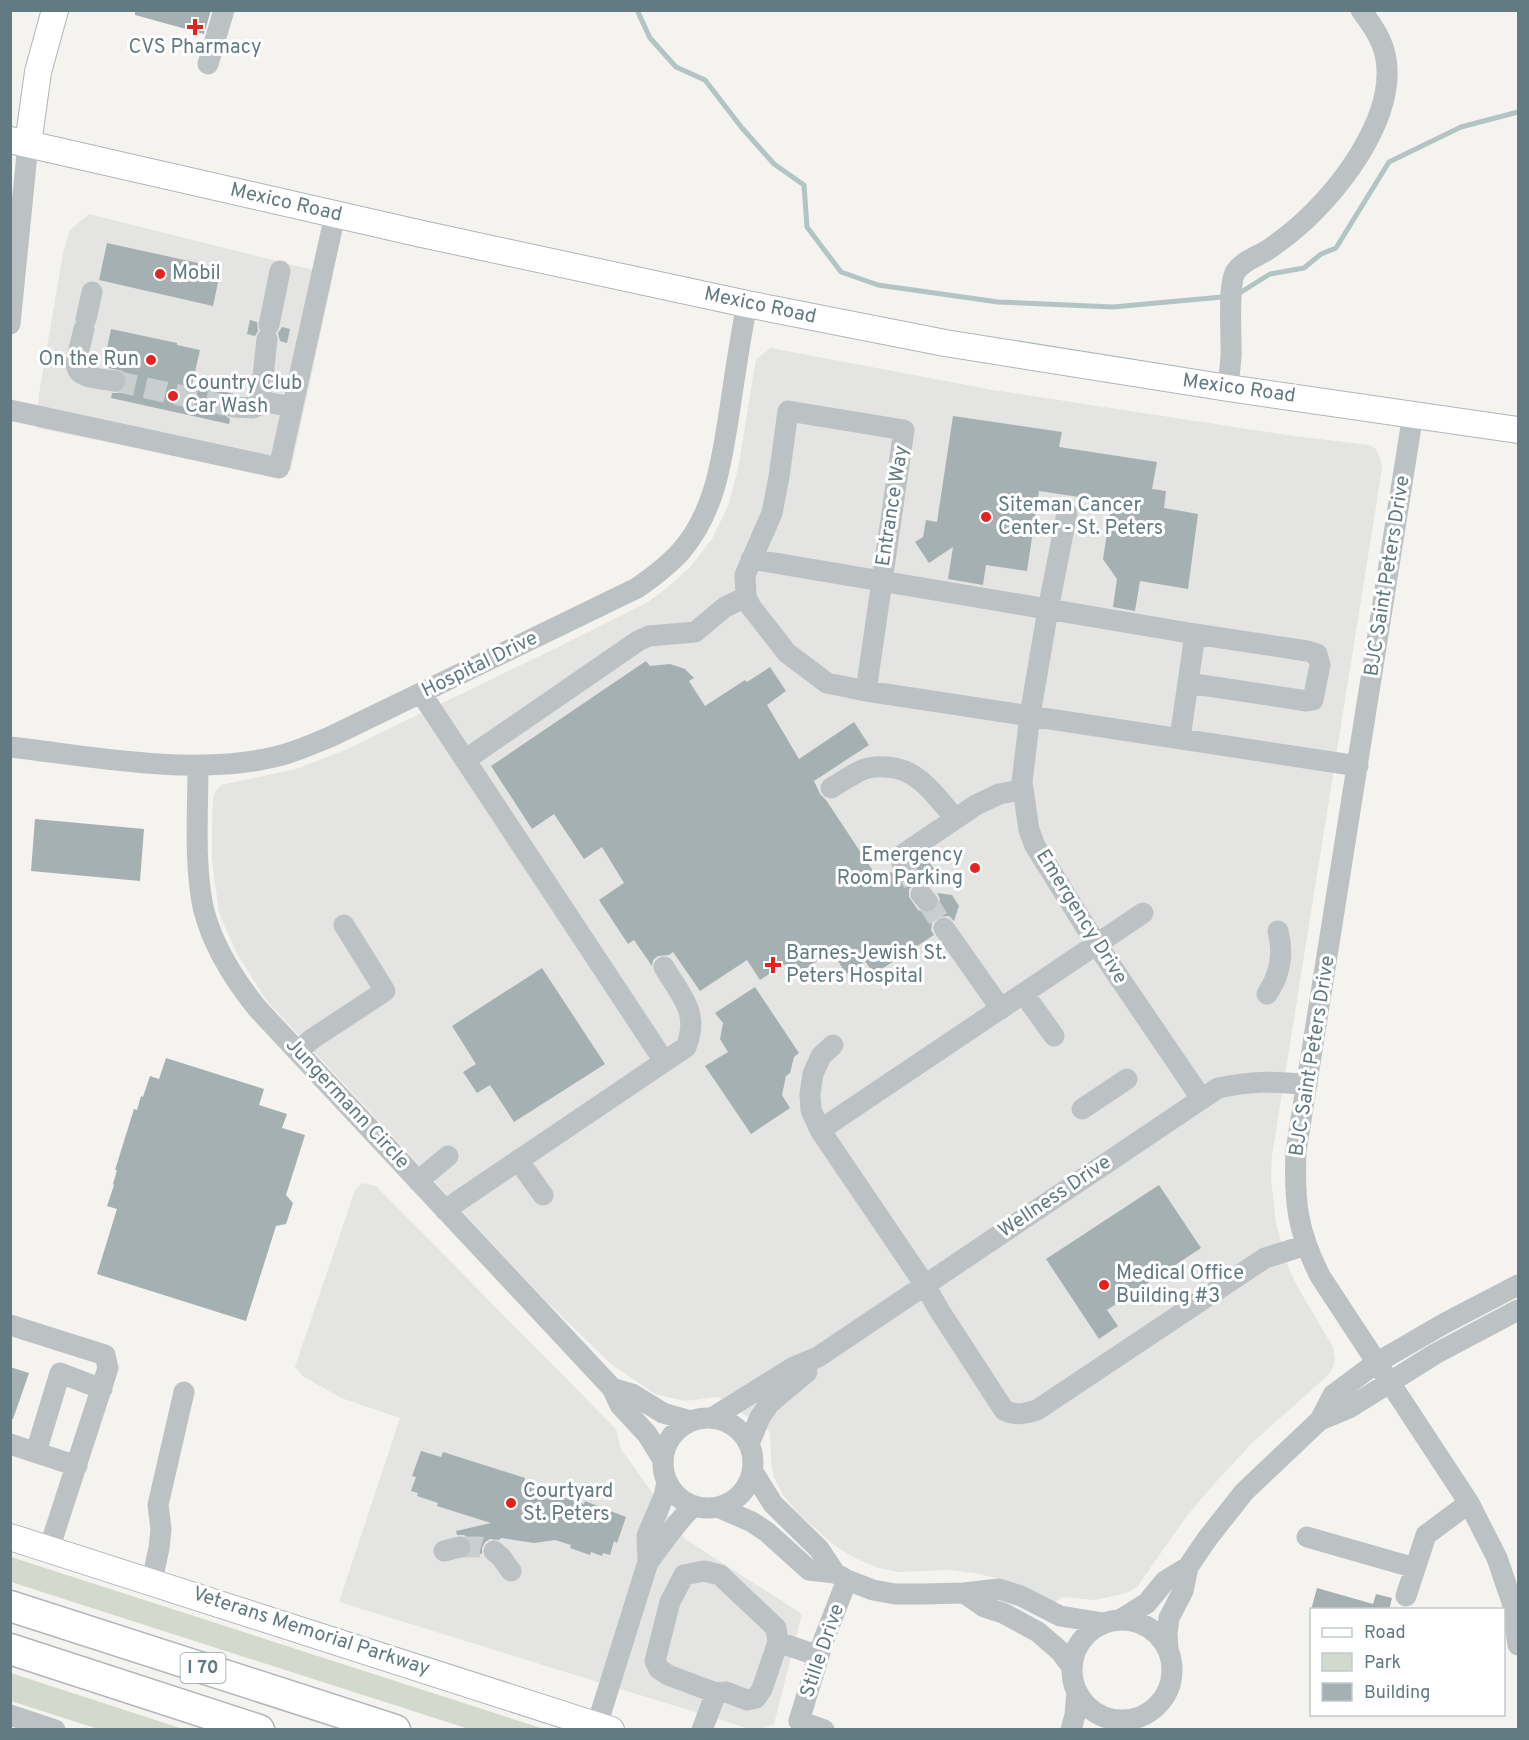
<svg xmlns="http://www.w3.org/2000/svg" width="1529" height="1740" viewBox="0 0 1529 1740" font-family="Overpass,sans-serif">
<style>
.built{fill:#e4e4e3}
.green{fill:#d4d9ce}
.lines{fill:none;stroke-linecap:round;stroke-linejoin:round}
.stream{stroke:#b2c4c4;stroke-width:5}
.building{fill:#a5b0b2}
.minor-tunnel{stroke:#c8cfce;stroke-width:21;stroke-dasharray:21 10;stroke-linecap:butt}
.major-casing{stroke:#afb6b8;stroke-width:28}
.highway-casing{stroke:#b1b6b8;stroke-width:33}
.minor{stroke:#bcc2c4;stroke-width:21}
.major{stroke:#fff;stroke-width:26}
.highway{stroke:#fff;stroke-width:30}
.poi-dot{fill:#e7211c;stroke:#fff;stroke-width:2}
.labels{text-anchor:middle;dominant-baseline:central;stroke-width:6;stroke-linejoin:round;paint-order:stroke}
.shield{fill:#fff;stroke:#91a2a7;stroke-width:1.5}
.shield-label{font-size:18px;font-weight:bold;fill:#627a81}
.poi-label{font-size:20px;fill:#627a81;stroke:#fff;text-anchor:start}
.street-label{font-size:20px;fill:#627a81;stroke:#fff}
</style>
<rect width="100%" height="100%" fill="#f4f3ef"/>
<!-- built -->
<path class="built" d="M89,214L333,275L291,470L277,476L36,428L39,394L63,253L70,230Z
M771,348L993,390L1294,436L1370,445L1376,449L1380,458L1382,469L1272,1156L1271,1178L1276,1223L1289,1269L1297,1286L1333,1347L1335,1361L1331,1371L1325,1378L1253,1442L1215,1483L1186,1517L1137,1587L1127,1593L1094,1600L1062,1597L1054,1603L1025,1587L1005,1580L974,1573L948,1570L900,1572L878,1568L853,1557L835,1546L799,1514L783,1495L774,1477L771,1462L770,1432L718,1397L685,1401L655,1394L611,1364L544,1299L266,1000L236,952L219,913L212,861V827L213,799L215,792L221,785L296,769L345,750L560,646L648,602L667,588L692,565L712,539L728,506L738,469L756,359Z
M362,1183L376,1186L616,1429L621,1449L685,1539L802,1614L774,1724L762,1729H750L339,1602L400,1418L341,1398L304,1377L295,1367L355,1190Z"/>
<!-- green -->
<path class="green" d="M11,1557L544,1729H469L11,1582Z
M11,1673L183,1729H98L11,1701Z"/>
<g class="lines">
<!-- stream -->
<path class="stream" d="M637,10L650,38L676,67L705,80L742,128L774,164L804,185L807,227L841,272L878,285L998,302L1113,307L1222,297
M1238,294L1270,274L1304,268L1321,254L1336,248L1389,162L1461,127L1518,112"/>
</g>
<!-- building -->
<path class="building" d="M135,10H211L204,34L135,15Z
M107,243L221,268L213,306L99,280Z
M250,320L257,322L258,331L255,336L247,334Z
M282,327L290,329L287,343L280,341L278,333Z
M111,329L177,343V345L200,350L192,385L235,394L227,396L220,406L222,413L230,419L229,424L111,398L112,393H119L125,389L128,382L127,376L122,371L103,367Z
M953,416L1062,432L1059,447L1157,462L1152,489L1166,491L1164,508L1198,514L1188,589L1140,581L1135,611L1113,607L1117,579L1103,559L1112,502L1039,491L1027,571L986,565L983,585L948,579L953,547L929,563L915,542L923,537L926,520L937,522Z
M646,661L650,666L670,664L685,669L694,678L689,681L705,706L745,680L747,682L770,667L786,691L767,705L799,759L854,722L869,745L814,781L820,794L826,800L879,880L891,872L896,876H908L913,871L915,862L920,858L927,859L936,872L932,887L926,882H918L909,889V897L918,910L929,914L935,911L939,906L940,899L937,893L952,895L959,906L954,921L949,916L937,917L932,923L931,930L934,935L874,974L865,961L846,974L832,951L801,972L796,963L787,969L784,964L760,980L747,960L700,991L673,952L669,955L658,956L653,960L652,966L634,940L628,944L599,900L624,883L602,847L584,859L554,814L532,829L491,766Z
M35,819L144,829L140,881L31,871Z
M542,968L605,1064L514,1122L490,1085L477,1093L463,1072L476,1064L452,1026Z
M755,987L799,1053L794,1057L790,1073L786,1076L782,1095L790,1108L751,1134L705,1066L728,1052L720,1039L723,1023L715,1013Z
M166,1058L264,1089L259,1105L287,1114L282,1128L305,1135L286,1195L293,1203L286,1224L276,1226L246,1321L97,1274L117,1209L107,1206L114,1185L113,1184L117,1170H115L134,1109L137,1110L141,1096L143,1097L150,1076L159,1079Z
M1159,1185L1201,1248L1107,1310L1118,1326L1099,1339L1046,1259Z
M10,1367L29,1373L13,1419H10Z
M421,1451L441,1457L443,1452L525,1478L524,1482L545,1488L544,1491L584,1504L585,1501L626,1517L617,1543L614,1541L610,1555L603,1553L602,1556L591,1552L590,1555L570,1548L571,1545L555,1540L534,1543L501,1538L499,1540L490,1539L485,1542L482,1548V1554L471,1553L472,1544L470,1539L464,1535H457L456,1531L491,1523L437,1506L438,1503L417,1496L418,1493L411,1491L416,1477L412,1476Z
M1317,1588L1373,1604L1376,1594L1392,1598L1389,1610H1311Z"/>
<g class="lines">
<!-- minor-tunnel -->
<path class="minor-tunnel" d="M115,381L233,407
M902,865L921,894
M927,901L944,928
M460,1547H480L494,1551"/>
<!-- major casing -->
<g class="major-casing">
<path id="major" d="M10,140L422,234L747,304L945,343L1228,388L1518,430
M28,144L38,72L55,10
M10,1537L611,1730"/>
</g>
<!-- highway casing -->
<g class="highway-casing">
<path id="highway" d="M10,1606L395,1730
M10,1649L259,1730"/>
</g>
<!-- minor -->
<path class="minor" d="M208,64L224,10
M86,319L92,292
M10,324L28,144
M269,325L280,271
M84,329C74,372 66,375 115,381
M1228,388C1229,378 1230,367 1231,357C1232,338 1227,285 1236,271C1243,261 1256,257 1266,251C1274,246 1281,240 1288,235C1334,199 1396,121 1386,59C1383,40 1372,25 1361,10
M260,404L267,339
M233,407L253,408L266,402L292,407
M10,410L279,468L335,215
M1413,414L1296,1151C1294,1202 1297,1230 1320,1276L1469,1503L1497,1558L1512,1602L1518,1645
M1067,513L1048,610L1030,715L1022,782L1029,830L1035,846L1097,945L1201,1098
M751,559L1195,634L1180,738
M1188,683L1307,701L1313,700L1320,665L1317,654L1307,651L1195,634
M866,691L904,430L788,411L779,477L772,513L745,575L746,597L751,607L787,653L827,683L866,691L1358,766
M421,693L664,1061
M10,747C89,756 187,775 265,759C288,755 308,746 330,737L637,588C653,577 669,565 682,550C716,510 722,458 730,408C735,374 740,339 747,304
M465,760L638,641L649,636L695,632L725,607L746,597
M198,765C198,812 194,862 203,907C212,945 233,978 257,1008L612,1388L620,1405L647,1434L663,1460
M831,788C842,782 856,771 868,768C913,760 929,789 955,818
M902,865V855L976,805L999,794L1022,790
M921,894L927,901
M944,928L1001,1009
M1024,994L1054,1036
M1267,994C1280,975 1284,954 1278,931
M833,1045L821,1056L813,1074L810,1094L811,1110L820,1130L925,1285L939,1310L1004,1410C1016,1416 1024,1414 1037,1410L1265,1258L1306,1245
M298,1051L312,1039L385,991L344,925
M1082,1109L1127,1079
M820,1130L1143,913
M518,1160L543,1195
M418,1181L448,1156
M445,1210L686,1047C700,1012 681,996 664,967
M10,1325L105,1355L108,1368L49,1549
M612,1388L632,1394L663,1413L691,1421
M663 1463a45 45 0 1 1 90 0a45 45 0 1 1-90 0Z
M712,1418L794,1367L818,1357L1218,1088C1252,1081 1273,1081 1307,1085
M1320,1420L1349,1408L1435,1354L1518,1310
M10,1444L77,1466
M749,1444L760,1417L770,1403L807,1372
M36,1452L60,1373L102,1389
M753,1472L773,1504L819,1549L835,1573
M720,1508L752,1522L767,1532L809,1570L835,1573L847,1580L873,1590L895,1594H922L964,1593L999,1589L1021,1596L1060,1616L1103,1623
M1307,1537L1415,1568
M444,1551L460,1547
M494,1551L501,1557L511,1571
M648,1562C664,1543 675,1522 694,1506
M704,1571L720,1575L776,1628L778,1642L762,1689L756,1698L747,1700L726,1692L716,1693L668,1675L659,1669L655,1661L670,1602L684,1575Z
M152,1581L159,1548L161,1529L158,1505L184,1392
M964,1593L984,1607L1003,1613L1038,1632L1060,1651L1072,1667
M1406,1596L1426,1535L1469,1503
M1072 1670a50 50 0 1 1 100 0a50 50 0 1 1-100 0Z
M1120,1620L1147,1603L1165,1581L1188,1567
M778,1642L819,1656
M1168,1649L1167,1633L1169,1618L1183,1591L1188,1567L1207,1539L1244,1492L1320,1420L1333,1395L1376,1363L1445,1323L1518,1285
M10,1715L55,1730
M597,1725L648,1562L647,1536L664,1496L667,1482
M702,1730L716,1693
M824,1730L799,1721L824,1639L847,1580
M1071,1730L1075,1715L1077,1692"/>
<!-- major -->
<use href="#major" class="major"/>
<!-- highway -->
<use href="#highway" class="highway"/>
</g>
<!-- markers -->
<g class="poi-dot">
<path d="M192 18h6v6h6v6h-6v6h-6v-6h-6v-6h6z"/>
<circle cx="160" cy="274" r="6"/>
<circle cx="151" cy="360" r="6"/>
<circle cx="173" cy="396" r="6"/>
<circle cx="986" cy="517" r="6"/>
<circle cx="975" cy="868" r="6"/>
<path d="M770 956h6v6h6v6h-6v6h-6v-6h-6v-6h6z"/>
<circle cx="1104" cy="1285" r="6"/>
<circle cx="511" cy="1503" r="6"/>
</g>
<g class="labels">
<!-- shield labels -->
<rect class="shield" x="180.5" y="1653" width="45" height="30" rx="4.5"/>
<g class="shield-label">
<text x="203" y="1668">I 70</text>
</g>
<!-- poi labels -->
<g class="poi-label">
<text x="195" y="48" text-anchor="middle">CVS Pharmacy</text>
<text x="172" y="274">Mobil</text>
<text x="139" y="360" text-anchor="end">On the Run</text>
<text x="185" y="384">Country Club<tspan x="185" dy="23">Car Wash</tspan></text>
<text x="998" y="506">Siteman Cancer<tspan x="998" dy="23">Center - St. Peters</tspan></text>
<text x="963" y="856" text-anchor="end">Emergency<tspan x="963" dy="23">Room Parking</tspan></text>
<text x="786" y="954">Barnes-Jewish St.<tspan x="786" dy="23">Peters Hospital</tspan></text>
<text x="1116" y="1274">Medical Office<tspan x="1116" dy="23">Building #3</tspan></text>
<text x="523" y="1492">Courtyard<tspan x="523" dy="23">St. Peters</tspan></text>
</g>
<!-- street labels -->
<g class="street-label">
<text transform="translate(286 203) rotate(13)">Mexico Road</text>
<text transform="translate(760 306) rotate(12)">Mexico Road</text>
<text transform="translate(1239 389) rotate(8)">Mexico Road</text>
<text transform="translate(893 506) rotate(-81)">Entrance Way</text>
<text transform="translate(1388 576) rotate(-81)">BJC Saint Peters Drive</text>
<text transform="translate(480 665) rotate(-26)">Hospital Drive</text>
<text transform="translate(1081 917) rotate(58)">Emergency Drive</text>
<text transform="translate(1313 1056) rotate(-81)">BJC Saint Peters Drive</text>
<text transform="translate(347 1104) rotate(47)">Jungermann Circle</text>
<text transform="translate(1055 1197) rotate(-34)">Wellness Drive</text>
<text transform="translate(311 1632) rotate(18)">Veterans Memorial Parkway</text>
<text transform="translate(823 1651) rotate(-71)">Stille Drive</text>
</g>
</g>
<!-- border -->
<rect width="1529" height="1740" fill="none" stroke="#627a81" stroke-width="24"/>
<!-- legend -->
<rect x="1310" y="1608" width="195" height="108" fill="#ffffff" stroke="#c0cacd" stroke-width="1.5"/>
<rect x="1322" y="1628" width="30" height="9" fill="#ffffff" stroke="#c0cacd" stroke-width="1.5"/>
<text x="1364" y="1638" font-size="18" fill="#627a81">Road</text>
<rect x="1322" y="1653" width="30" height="18" fill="#d4d9ce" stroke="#c0cacd" stroke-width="1.5"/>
<text x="1364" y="1668" font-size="18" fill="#627a81">Park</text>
<rect x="1322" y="1683" width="30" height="18" fill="#a5b0b2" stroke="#c0cacd" stroke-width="1.5"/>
<text x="1364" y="1698" font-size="18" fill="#627a81">Building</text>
</svg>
